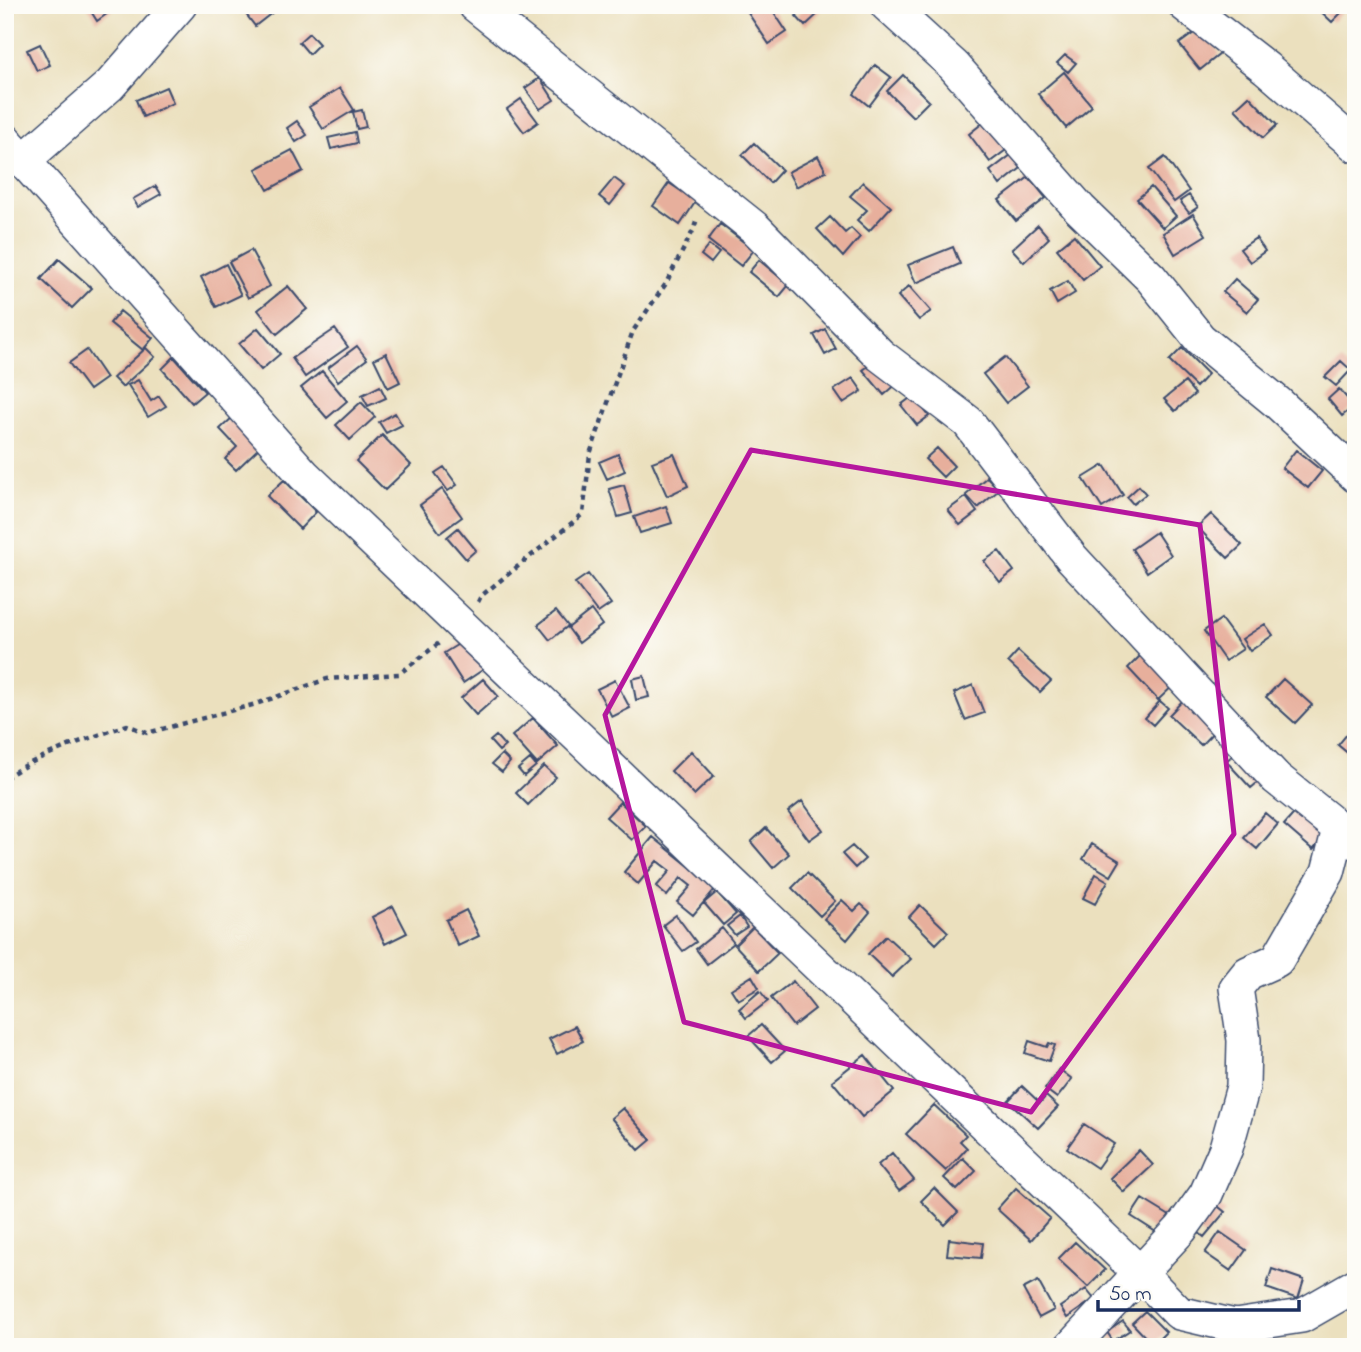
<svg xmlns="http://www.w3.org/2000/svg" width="1361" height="1352" viewBox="0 0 1361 1352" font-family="'Indie Flower',sans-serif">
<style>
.building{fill:#e7af9c}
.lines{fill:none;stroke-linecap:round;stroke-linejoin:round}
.minor-casing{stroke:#3a4a6c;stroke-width:36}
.path{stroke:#3a4a6c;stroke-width:4.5;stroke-dasharray:5 5;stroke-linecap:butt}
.minor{stroke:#fff;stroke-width:33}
.marked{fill:none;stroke:#b5179e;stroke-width:5;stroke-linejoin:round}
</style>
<rect width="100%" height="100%" fill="#fdfcf7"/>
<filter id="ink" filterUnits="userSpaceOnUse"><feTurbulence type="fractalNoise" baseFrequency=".0143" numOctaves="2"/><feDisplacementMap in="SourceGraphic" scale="14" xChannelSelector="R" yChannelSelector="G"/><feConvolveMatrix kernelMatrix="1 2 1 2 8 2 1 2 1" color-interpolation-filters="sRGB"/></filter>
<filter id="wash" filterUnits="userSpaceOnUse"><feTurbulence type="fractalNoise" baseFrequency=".00686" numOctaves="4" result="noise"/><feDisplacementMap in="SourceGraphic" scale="28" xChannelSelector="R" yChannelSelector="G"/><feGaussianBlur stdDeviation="1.57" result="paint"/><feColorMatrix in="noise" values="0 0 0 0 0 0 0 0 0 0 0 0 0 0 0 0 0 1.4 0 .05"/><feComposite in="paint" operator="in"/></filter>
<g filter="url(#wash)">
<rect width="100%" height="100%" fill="#ebe0be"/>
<g id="blocks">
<!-- building -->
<path class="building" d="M87,5H119L97,21Z
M239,5H282L255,26Z
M746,5H769L787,32L769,44L744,7Z
M807,5H814L820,12L805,26L796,16Z
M1314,5H1339L1344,10L1332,22Z
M1201,28L1220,54L1200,70L1179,44Z
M309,33L319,44L309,54L299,42Z
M40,44L50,65L37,71L27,50Z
M1065,55L1076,63L1068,72L1057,63Z
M875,65L891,77L869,106L854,94Z
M1064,72L1092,106L1066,128L1038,94Z
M903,75L929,101L913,117L887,91Z
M540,78L554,100L540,109L525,88Z
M166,87L173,103L143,117L136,100Z
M340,88L354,110L323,129L309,107Z
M1249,96L1277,125L1263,138L1235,109Z
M521,99L538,122L524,132L507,109Z
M362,110L366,127L357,129L353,112Z
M297,121L307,135L296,142L287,128Z
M984,122L1006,150L990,162L969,134Z
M355,132L357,143L331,149L328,138Z
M754,143L782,170L770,183L742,155Z
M292,150L303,171L268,190L256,169Z
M1011,155L1021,168L1000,185L990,171Z
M818,156L826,171L796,187L788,172Z
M1165,157L1189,191L1174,202L1149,169Z
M1029,177L1046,198L1016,221L999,200Z
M614,178L625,186L610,205L599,196Z
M863,182L891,207L869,231L857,220L867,210L850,196Z
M669,183L696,201L680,225L653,206Z
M156,186L161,194L138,207L133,199Z
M1151,187L1176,216L1163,228L1137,199Z
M1189,195L1198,207L1189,213L1180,201Z
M1193,214L1206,235L1175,254L1163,233Z
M830,217L845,233L851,228L860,237L843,257L817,229Z
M720,224L754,250L741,266L708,240Z
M1038,225L1049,238L1024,262L1012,249Z
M1074,235L1100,266L1083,280L1057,249Z
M1256,238L1265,251L1250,262L1240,249Z
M709,245L719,253L711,263L701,255Z
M953,247L960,264L916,283L908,265Z
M251,250L270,286L248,298L229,262Z
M59,259L92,288L72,308L41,279Z
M759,260L789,285L779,297L749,272Z
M226,264L241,295L216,307L201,277Z
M1235,279L1258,299L1247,312L1223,292Z
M1068,281L1075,293L1057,304L1050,291Z
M288,286L307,309L277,334L258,310Z
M909,286L931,311L919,320L898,296Z
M120,311L153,338L143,350L110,323Z
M258,328L280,354L261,370L239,344Z
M335,329L348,347L305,377L292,358Z
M825,329L836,349L825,355L814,335Z
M357,346L367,359L338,381L328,368Z
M146,348L155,357L122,387L113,378Z
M1182,348L1208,374L1196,387L1169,361Z
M87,350L106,378L89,390L69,363Z
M386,353L400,382L388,388L374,359Z
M174,357L205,392L192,403L162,369Z
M1005,357L1028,386L1006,403L983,374Z
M878,359L898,383L884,395L863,370Z
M1341,361L1351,370L1336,386L1325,377Z
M322,371L347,401L327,418L301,388Z
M853,378L862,391L843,403L834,390Z
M138,380L151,401L159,396L166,406L148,417L128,385Z
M1185,382L1195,394L1175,411L1164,399Z
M380,386L386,398L368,406L362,395Z
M1339,389L1354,406L1342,416L1328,399Z
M913,396L929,416L917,425L901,405Z
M361,402L375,417L350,440L336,425Z
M395,413L402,425L386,433L379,422Z
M233,417L261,446L236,470L225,459L237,447L220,429Z
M382,435L411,465L385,490L356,461Z
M937,448L954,466L943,477L925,459Z
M1296,450L1322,471L1308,488L1282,468Z
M618,454L625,471L607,479L599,462Z
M674,454L688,486L667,496L652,462Z
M1104,465L1123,495L1102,508L1083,478Z
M444,467L457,485L448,491L435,473Z
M987,477L999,490L978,508L966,495Z
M284,480L316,512L300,529L267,496Z
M624,485L632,513L618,517L609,489Z
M1139,486L1146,494L1133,504L1127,497Z
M442,489L462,517L440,533L420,505Z
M966,497L977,512L960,525L948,510Z
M666,506L672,523L640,533L634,517Z
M1211,514L1242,545L1228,558L1197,527Z
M458,528L476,550L466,559L447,537Z
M1156,532L1171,555L1147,572L1132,549Z
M999,551L1014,571L1000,582L984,561Z
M588,574L611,604L598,613L575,583Z
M591,610L602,625L579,643L568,628Z
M556,611L568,626L550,640L538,625Z
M1221,619L1243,649L1225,661L1204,631Z
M1265,624L1273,635L1250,651L1242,639Z
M465,640L484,669L463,683L444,653Z
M1147,649L1178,681L1158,700L1128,668Z
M1018,651L1051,681L1040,692L1008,662Z
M644,676L649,697L636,700L632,679Z
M483,679L498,696L476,715L461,698Z
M1283,679L1312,705L1295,723L1266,697Z
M615,680L630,708L612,717L597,689Z
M973,685L984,713L965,720L954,693Z
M1189,694L1221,724L1201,745L1169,715Z
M1160,701L1168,708L1153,725L1145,718Z
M533,718L558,746L537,764L512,736Z
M1356,723V760L1338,745Z
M496,736L505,746L499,751L490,741Z
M1239,750L1264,777L1251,788L1226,761Z
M691,751L714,776L694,795L671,771Z
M502,754L510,762L502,772L492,764Z
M530,759L536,766L524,776L518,769Z
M544,766L556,777L528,805L516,793Z
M802,801L823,830L809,840L788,812Z
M620,802L646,826L632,840L606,817Z
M1299,808L1328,833L1313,850L1284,825Z
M1265,813L1278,824L1257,849L1244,838Z
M766,828L789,854L773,868L751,842Z
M653,837L716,888L693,915L677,902L691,886L681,878L667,896L656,887L670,871L657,861L638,884L624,872Z
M1092,844L1120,861L1111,876L1083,859Z
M852,846L865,859L855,868L842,854Z
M807,873L835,901L820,916L792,888Z
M1096,874L1108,881L1095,904L1083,898Z
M717,892L736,914L723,925L704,903Z
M842,900L854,911L861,904L870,912L847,940L824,919Z
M920,905L948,932L936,944L909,917Z
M393,906L407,933L385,944L372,917Z
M466,910L479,936L458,946L446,920Z
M676,915L696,942L683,951L663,925Z
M740,916L747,927L735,935L727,926Z
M753,927L778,953L759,971L735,945Z
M722,928L734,943L707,964L696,949Z
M886,936L911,959L892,977L868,954Z
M752,976L759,988L738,1000L731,989Z
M793,981L815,1009L793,1026L771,998Z
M760,991L768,1001L746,1018L739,1009Z
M761,1025L785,1051L772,1062L748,1036Z
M575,1026L583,1041L557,1054L549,1039Z
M1029,1041L1047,1047L1049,1043L1055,1045L1049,1061L1025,1053Z
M865,1055L894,1091L862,1117L832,1081Z
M1059,1069L1072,1079L1057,1098L1045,1089Z
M1022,1086L1040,1103L1046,1096L1058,1107L1038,1128L1008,1101Z
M934,1105L966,1135L960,1141L967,1148L946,1171L906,1134Z
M623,1108L651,1140L639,1150L611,1118Z
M1084,1124L1114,1144L1097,1168L1067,1148Z
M1139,1150L1153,1165L1124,1192L1110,1178Z
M892,1153L914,1180L899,1191L878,1165Z
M963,1158L976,1171L957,1190L944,1178Z
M934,1188L958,1212L945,1225L921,1201Z
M1016,1188L1050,1218L1031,1240L997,1209Z
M1142,1199L1178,1221L1167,1239L1131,1216Z
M1214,1203L1225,1212L1204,1237L1193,1228Z
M1220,1232L1246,1250L1231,1271L1205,1253Z
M949,1239L983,1243L981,1258L947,1255Z
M1075,1242L1105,1270L1088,1287L1058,1259Z
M1272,1269L1304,1280L1298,1299L1266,1288Z
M1038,1281L1054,1310L1039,1318L1023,1289Z
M1086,1289L1094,1299L1067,1318L1060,1307Z
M1145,1311L1166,1332L1153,1345L1132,1323Z
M1123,1321L1130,1330L1113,1341L1107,1332Z"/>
</g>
</g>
<g filter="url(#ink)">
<use href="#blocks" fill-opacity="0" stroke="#3a4a6c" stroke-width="2"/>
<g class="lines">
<!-- minor casing -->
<g class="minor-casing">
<path id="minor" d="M475,5L755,228L880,355L968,422L1071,557L1276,778L1356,842
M887,5L954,66L1080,209L1151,278L1200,339L1278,403L1356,476
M1185,5L1266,68L1356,146
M5,140L304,475L1141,1274L1179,1313L1235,1326L1302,1316L1356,1285
M23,161L110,85L180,5
M1071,1347L1181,1229L1206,1194L1226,1148L1243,1087L1244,1040L1236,988L1248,973L1277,960L1328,872L1339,829"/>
</g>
<!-- path -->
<path class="path" d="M478,602L481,596L583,514L590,454L633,331L665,285L693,231L697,219
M5,778C42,753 85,740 127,725L147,733L256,704L327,679L399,674L439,643"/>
<!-- minor -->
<use href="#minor" class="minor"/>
</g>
</g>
<!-- marked area -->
<path class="marked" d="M751,450L1200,525L1234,834L1031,1112L684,1022L605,715Z"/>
<!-- margin -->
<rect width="1361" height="1352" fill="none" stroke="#fdfcf7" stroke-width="28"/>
<!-- scale -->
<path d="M1098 1300v10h201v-10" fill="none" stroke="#1b2f5e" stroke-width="3.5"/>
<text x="1109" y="1300" font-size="21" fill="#1b2f5e" stroke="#fdfcf7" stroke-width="5" paint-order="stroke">50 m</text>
</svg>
